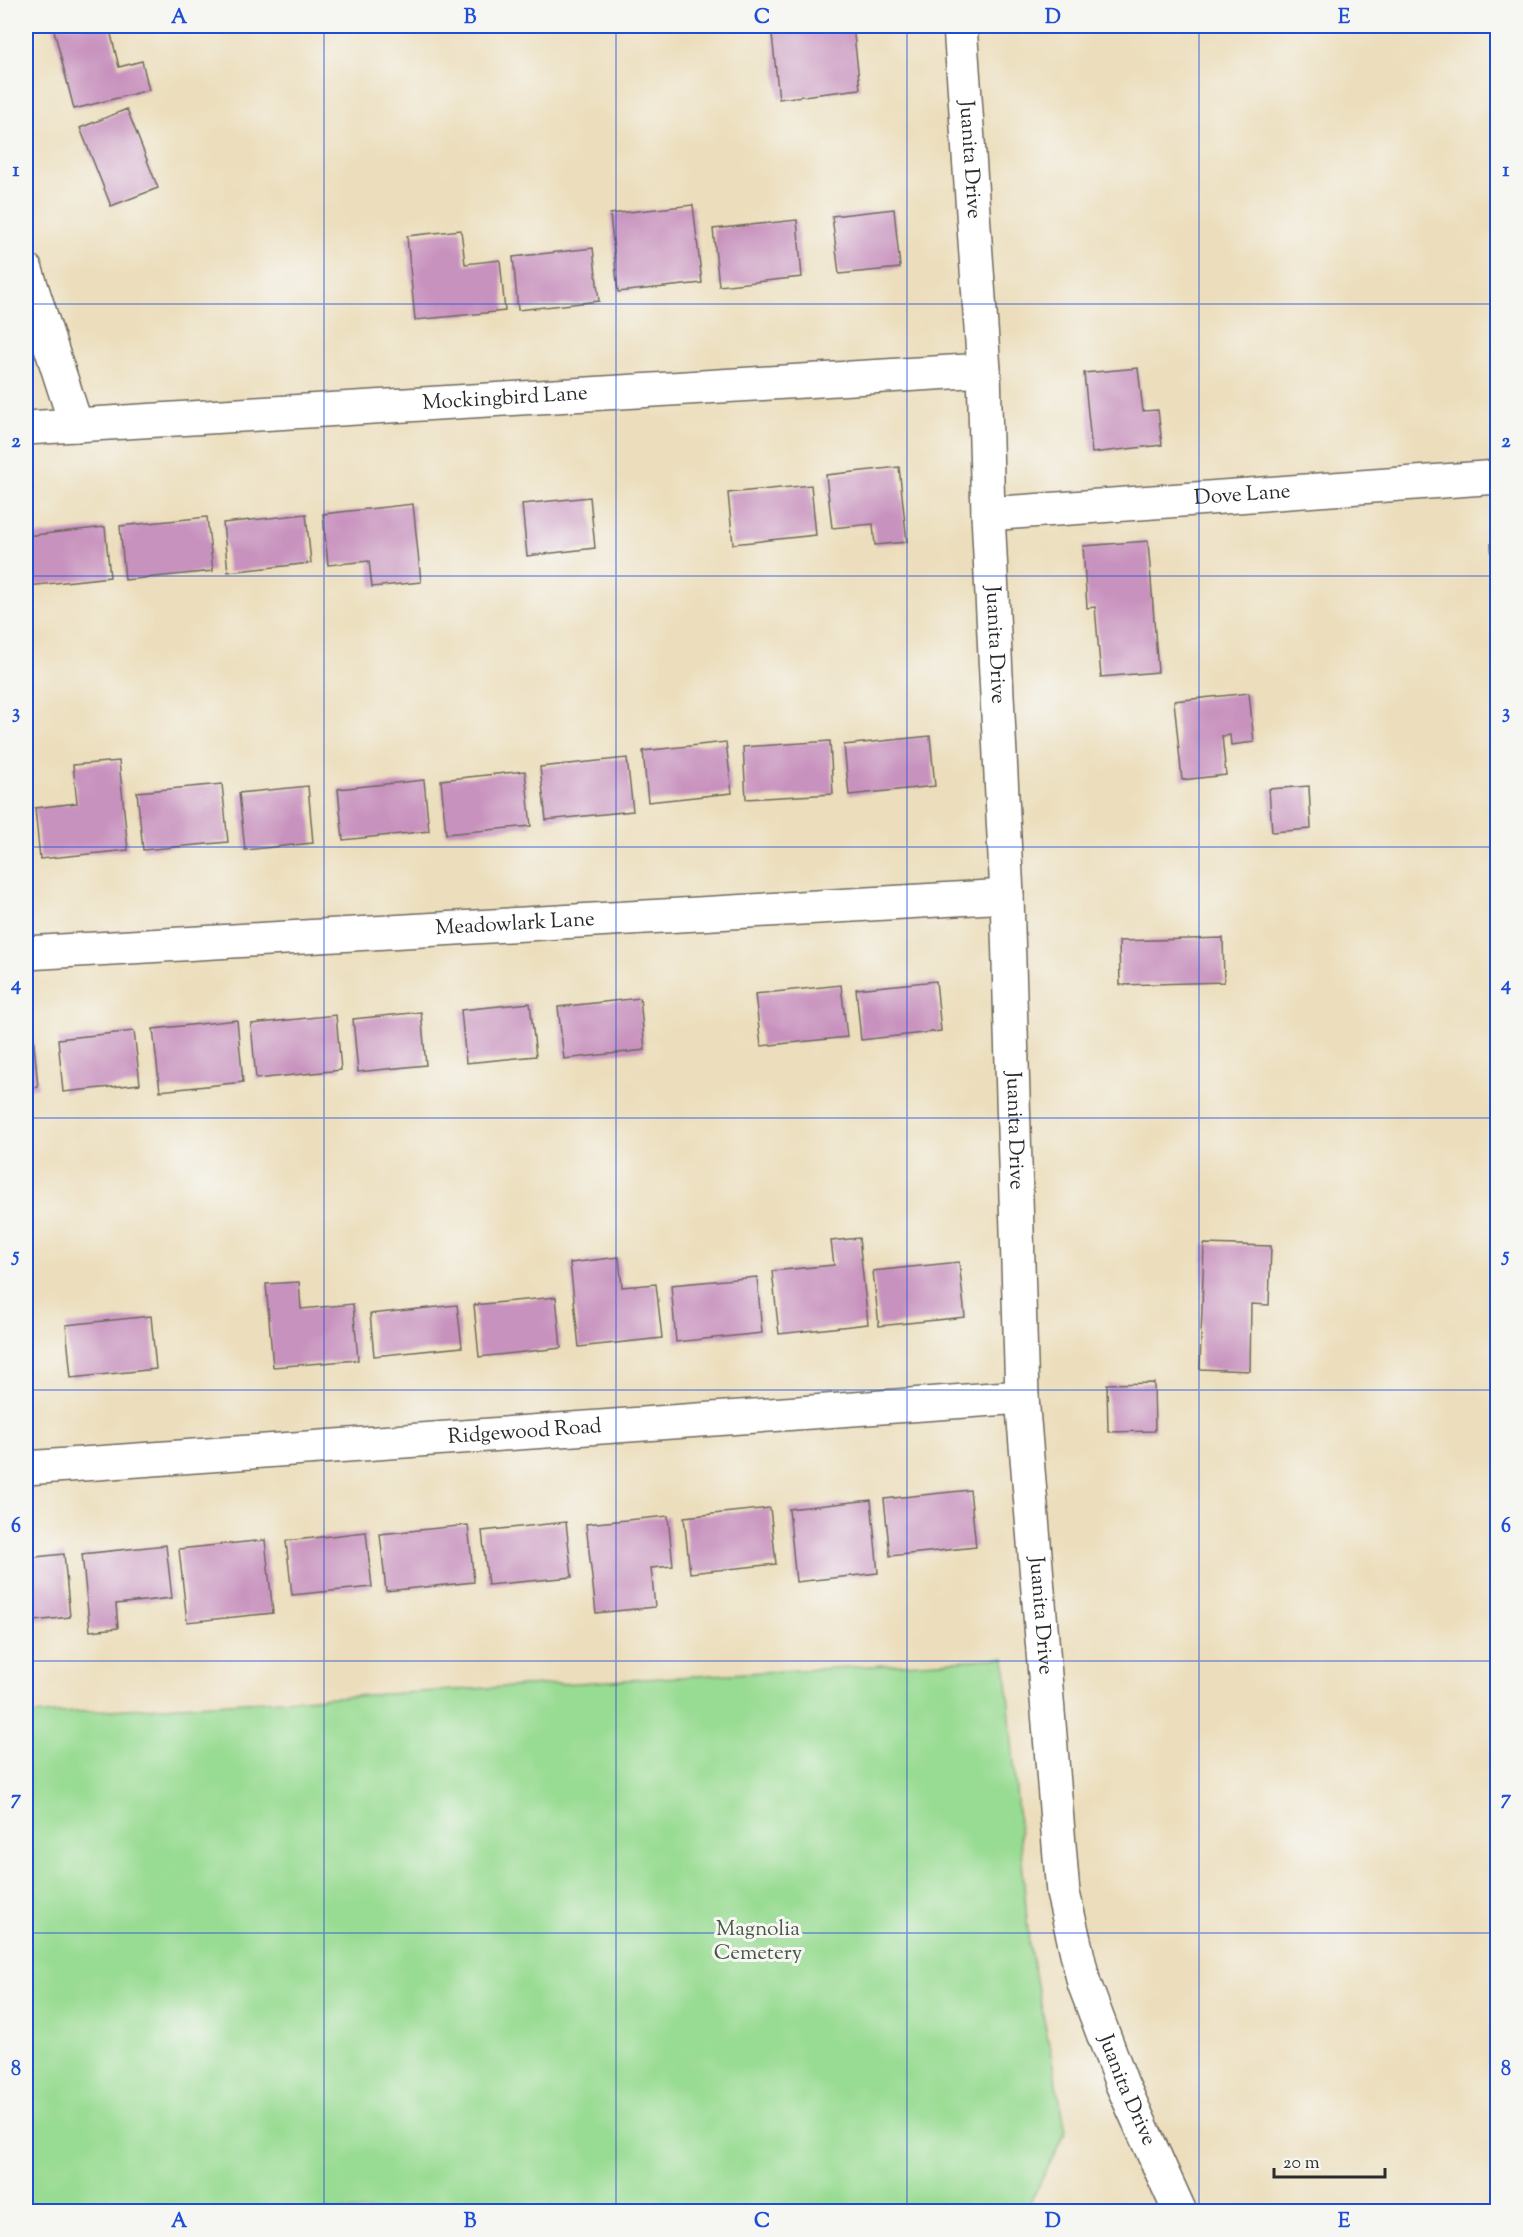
<svg xmlns="http://www.w3.org/2000/svg" width="1523" height="2237" viewBox="0 0 1523 2237" font-family="'Sorts Mill Goudy',serif">
<style>
.green{fill:#98db92;stroke:#62835e;stroke-width:1.5}
.building{fill:#c892be}
.lines{fill:none;stroke-linecap:round;stroke-linejoin:round}
.minor-casing{stroke:#6f6a5e;stroke-width:36}
.tertiary-casing{stroke:#6f6a5e;stroke-width:36}
.minor{stroke:#fff;stroke-width:33}
.tertiary{stroke:#fff;stroke-width:33}
.grid{fill:none;stroke:#1d4ed8;stroke-width:1.5;stroke-opacity:0.55}
.labels{text-anchor:middle;dominant-baseline:central;stroke-width:6;stroke-linejoin:round;paint-order:stroke}
.street-label{font-size:21px;fill:#2b2b2b;stroke:#f6f6f2}
.park-label{font-size:21px;fill:#465745;stroke:#f6f6f2}
.neatline{fill:none;stroke:#1d4ed8;stroke-width:2}
.grid-label{font-size:20px;text-anchor:middle;font-weight:bold;fill:#1d4ed8}
</style>
<rect width="100%" height="100%" fill="#f6f6f2"/>
<filter id="ink" filterUnits="userSpaceOnUse"><feTurbulence type="fractalNoise" baseFrequency=".0167" numOctaves="2"/><feDisplacementMap in="SourceGraphic" scale="12" xChannelSelector="R" yChannelSelector="G"/><feConvolveMatrix kernelMatrix="1 2 1 2 8 2 1 2 1" color-interpolation-filters="sRGB"/></filter>
<filter id="wash" filterUnits="userSpaceOnUse"><feTurbulence type="fractalNoise" baseFrequency=".008" numOctaves="4" result="noise"/><feDisplacementMap in="SourceGraphic" scale="24" xChannelSelector="R" yChannelSelector="G"/><feGaussianBlur stdDeviation="1.35" result="paint"/><feColorMatrix in="noise" values="0 0 0 0 0 0 0 0 0 0 0 0 0 0 0 0 0 1.4 0 .05"/><feComposite in="paint" operator="in"/></filter>
<g filter="url(#wash)">
<rect width="100%" height="100%" fill="#ecdebc"/>
<!-- green -->
<path class="green" d="M1005,1658L1029,1944L1066,2131L1026,2211H26V1715Z"/>
<g id="blocks">
<!-- building -->
<path class="building" d="M53,26H109L119,67L142,61L149,90L74,109Z
M771,26H853L860,89L779,99Z
M1072,26H1114V27L1072,31Z
M127,109L158,188L111,206L80,128Z
M693,205L702,283L618,292L610,214Z
M894,209L900,268L839,274L832,216Z
M797,220L802,277L719,286L713,229Z
M461,230L465,264L500,260L505,311L415,320L407,236Z
M593,248L599,301L518,310L513,257Z
M1138,368L1143,411L1158,410L1162,445L1092,453L1084,373Z
M899,467L907,542L875,545L873,524L832,528L826,475Z
M811,485L816,535L733,544L728,493Z
M590,497L595,548L527,556L522,504Z
M413,504L421,582L372,587L369,561L328,565L323,514Z
M306,514L311,563L228,572L223,523Z
M207,517L213,571L125,580L120,526Z
M105,527L110,577L28,586L26,536Z
M1148,541L1158,672L1101,677L1095,607L1087,608L1083,546Z
M1498,543V589H1494L1491,544Z
M1249,693L1254,742L1231,745L1230,735L1222,736L1226,775L1182,780L1174,701Z
M930,736L935,786L849,795L844,745Z
M830,741L833,794L746,799L743,747Z
M726,742L732,793L648,802L643,751Z
M627,758L633,811L546,820L540,767Z
M119,761L128,850L40,859L35,808L77,803L73,765Z
M525,771L531,826L446,834L441,780Z
M424,780L429,831L343,840L338,789Z
M222,784L228,842L143,850L137,792Z
M308,786L313,843L245,850L239,793Z
M1309,786L1311,829L1272,832L1269,789Z
M1223,938L1224,982L1120,985L1119,941Z
M936,981L941,1031L861,1040L856,989Z
M841,985L847,1037L761,1046L755,994Z
M640,998L645,1050L564,1059L558,1007Z
M530,1003L536,1056L466,1063L461,1010Z
M421,1012L426,1065L358,1072L353,1019Z
M336,1015L341,1070L256,1079L251,1024Z
M237,1020L243,1082L160,1091L153,1029Z
M134,1031L140,1084L63,1092L58,1039Z
M33,1034L38,1087L26,1089V1035Z
M859,1238L868,1324L779,1334L772,1271L834,1265L831,1241Z
M1204,1244L1271,1246L1269,1305L1251,1304L1250,1371L1200,1369Z
M619,1257L622,1287L656,1284L662,1338L579,1347L570,1263Z
M959,1262L965,1317L879,1326L873,1271Z
M757,1277L762,1333L676,1342L671,1285Z
M299,1282L301,1309L353,1304L358,1360L273,1367L266,1284Z
M556,1297L561,1348L479,1357L474,1305Z
M457,1305L462,1347L374,1356L370,1314Z
M151,1316L156,1369L71,1378L66,1325Z
M1154,1383L1155,1431L1108,1432L1107,1384Z
M970,1490L976,1547L890,1556L884,1499Z
M871,1500L878,1573L796,1582L789,1509Z
M770,1508L776,1564L690,1573L684,1517Z
M668,1516L673,1566L651,1568L655,1607L596,1613L586,1524Z
M566,1522L572,1577L488,1585L482,1531Z
M468,1525L474,1582L386,1591L380,1534Z
M366,1532L372,1587L292,1595L286,1541Z
M265,1540L273,1613L187,1622L179,1549Z
M166,1545L172,1598L116,1604L118,1628L90,1631L82,1554Z
M64,1554L70,1617L26,1622V1558Z"/>
</g>
</g>
<g filter="url(#ink)">
<use href="#blocks" fill-opacity="0" stroke="#6f6a5e" stroke-width="1.5"/>
<g class="lines">
<!-- minor casing -->
<g class="minor-casing">
<g id="minor">
<path d="M26,270L76,425"/>
<path id="s1" d="M26,428L984,370"/>
<path id="s2" d="M988,514L1498,477"/>
<path id="s3" d="M26,953L1007,896"/>
<path id="s4" d="M26,1468L1022,1397"/>
</g>
</g>
<!-- tertiary casing -->
<g class="tertiary-casing">
<g id="tertiary">
<path id="s5" d="M960,26L984,370L988,514L1007,896L1022,1397L1063,1893L1084,1983L1122,2084L1180,2212"/>
</g>
</g>
<!-- minor -->
<use href="#minor" class="minor"/>
<!-- tertiary -->
<use href="#tertiary" class="tertiary"/>
</g>
</g>
<!-- grid -->
<path class="grid" d="M324,26V2212M616,26V2212M907,26V2212M1199,26V2212M26,304H1498M26,576H1498M26,847H1498M26,1118H1498M26,1390H1498M26,1661H1498M26,1933H1498"/>
<g class="labels">
<!-- street labels -->
<g class="street-label">
<text stroke="none"><textPath href="#s5" startOffset="134">Juanita Drive</textPath></text>
<text stroke="none"><textPath href="#s1" startOffset="480">Mockingbird Lane</textPath></text>
<text stroke="none"><textPath href="#s2" startOffset="255">Dove Lane</textPath></text>
<text stroke="none"><textPath href="#s5" startOffset="620">Juanita Drive</textPath></text>
<text stroke="none"><textPath href="#s3" startOffset="490">Meadowlark Lane</textPath></text>
<text stroke="none"><textPath href="#s5" startOffset="1106">Juanita Drive</textPath></text>
<text stroke="none"><textPath href="#s4" startOffset="500">Ridgewood Road</textPath></text>
<text stroke="none"><textPath href="#s5" startOffset="1592">Juanita Drive</textPath></text>
<text stroke="none"><textPath href="#s5" startOffset="2078">Juanita Drive</textPath></text>
</g>
<!-- park labels -->
<g class="park-label">
<text x="758" y="1930">Magnolia<tspan x="758" dy="24">Cemetery</tspan></text>
</g>
</g>
<!-- margin -->
<rect width="1523" height="2237" fill="none" stroke="#f6f6f2" stroke-width="66"/>
<!-- scale -->
<path d="M1274 2168v9h111v-9" fill="none" stroke="#2b2b2b" stroke-width="3"/>
<text x="1283" y="2168" font-size="18" fill="#2b2b2b" stroke="#f6f6f2" stroke-width="4.5" paint-order="stroke">20 m</text>
<rect x="33" y="33" width="1457" height="2171" class="neatline"/>
<g class="grid-label">
<text x="179" y="23">A</text>
<text x="470" y="23">B</text>
<text x="762" y="23">C</text>
<text x="1053" y="23">D</text>
<text x="1344" y="23">E</text>
<text x="16" y="176">1</text>
<text x="1506" y="176">1</text>
<text x="16" y="447">2</text>
<text x="1506" y="447">2</text>
<text x="16" y="718">3</text>
<text x="1506" y="718">3</text>
<text x="16" y="990">4</text>
<text x="1506" y="990">4</text>
<text x="16" y="1261">5</text>
<text x="1506" y="1261">5</text>
<text x="16" y="1532">6</text>
<text x="1506" y="1532">6</text>
<text x="16" y="1804">7</text>
<text x="1506" y="1804">7</text>
<text x="16" y="2075">8</text>
<text x="1506" y="2075">8</text>
<text x="179" y="2227">A</text>
<text x="470" y="2227">B</text>
<text x="762" y="2227">C</text>
<text x="1053" y="2227">D</text>
<text x="1344" y="2227">E</text>
</g>
</svg>
